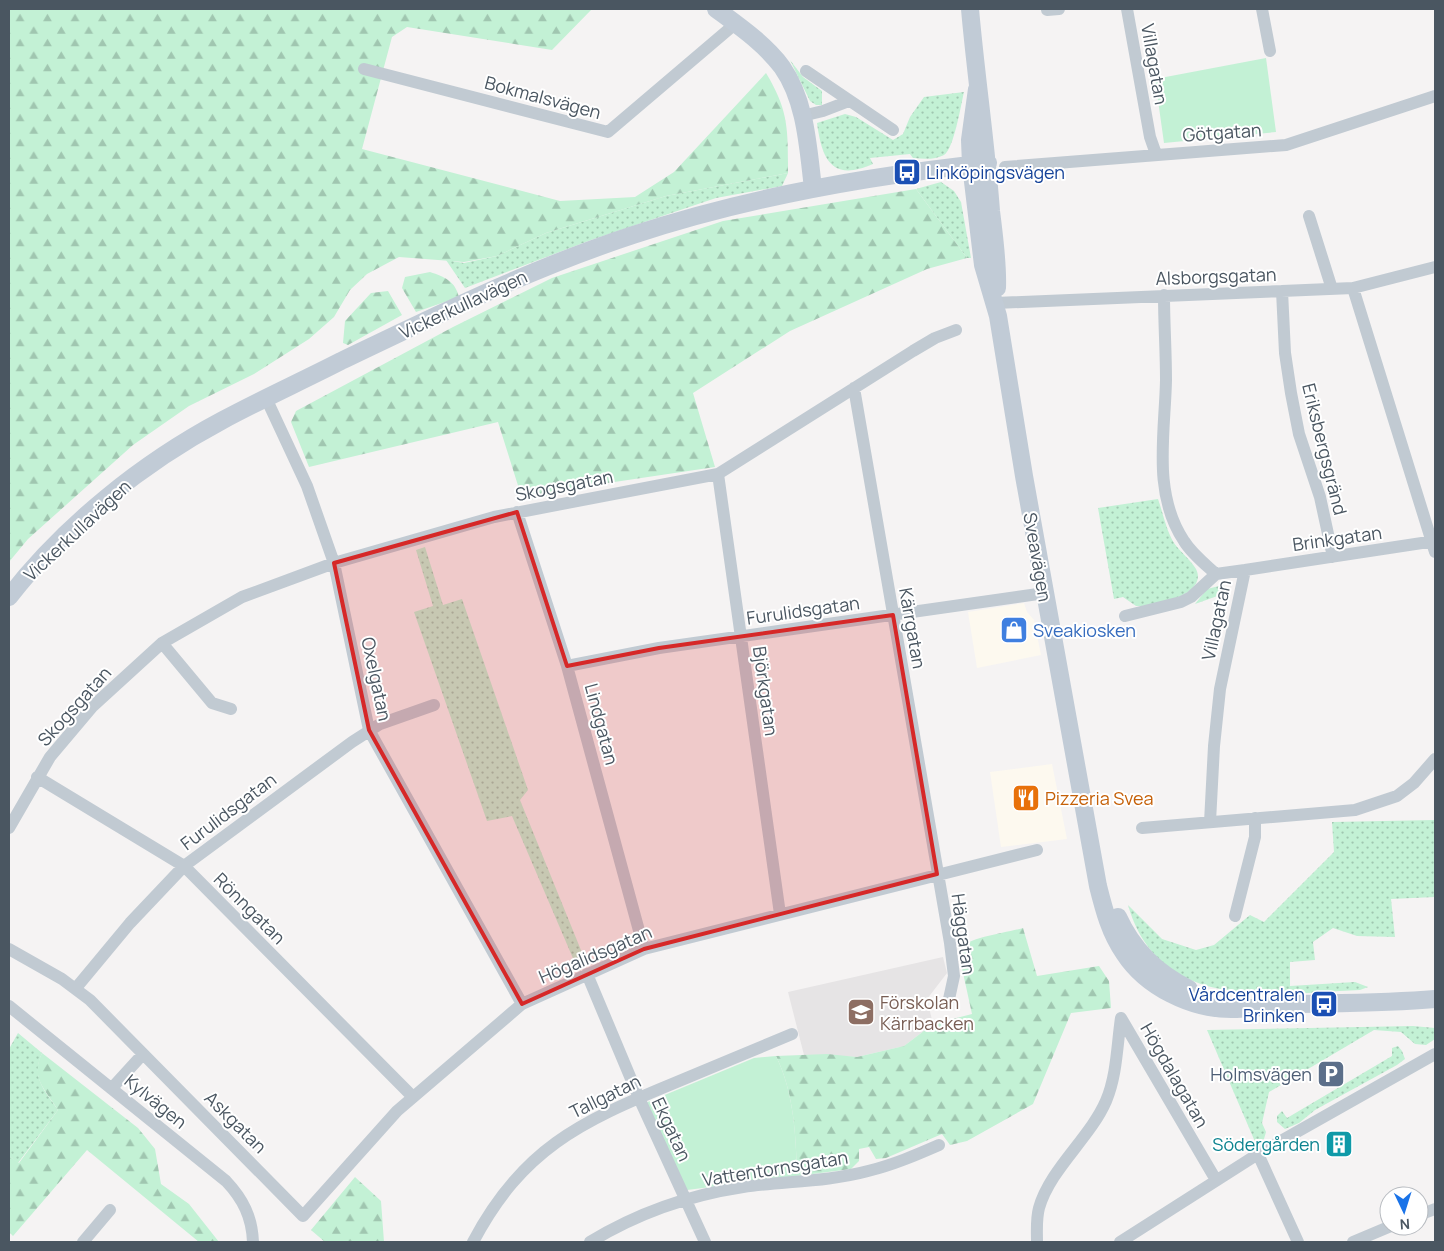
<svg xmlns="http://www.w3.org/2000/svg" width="1444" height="1251" viewBox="0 0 1444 1251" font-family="Manrope,sans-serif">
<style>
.commercial{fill:#fdf9ef}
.education{fill:#e6e4e5}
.grass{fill:url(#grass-dots)}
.forest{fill:url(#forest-firs)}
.green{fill:#c3f1d5}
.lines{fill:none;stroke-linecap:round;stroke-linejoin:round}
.minor{stroke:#c1cad2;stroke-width:12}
.secondary{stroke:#c1cbd6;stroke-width:18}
.marked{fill:#d62828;fill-opacity:0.2;stroke:#d62828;stroke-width:4;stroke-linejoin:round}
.labels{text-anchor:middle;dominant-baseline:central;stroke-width:4;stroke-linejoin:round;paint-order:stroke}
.street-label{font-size:18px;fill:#4a5661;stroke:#fff}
.transit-label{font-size:18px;fill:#164399;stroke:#fff;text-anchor:start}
.shop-label{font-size:18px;fill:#366cbe;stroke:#fff;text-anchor:start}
.food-label{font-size:18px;fill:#c56008;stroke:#fff;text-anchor:start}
.education-label{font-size:18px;fill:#785e54;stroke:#fff;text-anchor:start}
.service-label{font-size:18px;fill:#4e5e75;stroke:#fff;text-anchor:end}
.culture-label{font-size:18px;fill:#0d838f;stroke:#fff;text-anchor:end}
</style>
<defs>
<pattern id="grass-dots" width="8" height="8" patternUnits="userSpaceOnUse" patternTransform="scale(1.25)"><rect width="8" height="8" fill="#c3f1d5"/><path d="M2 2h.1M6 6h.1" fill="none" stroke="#a0c6b0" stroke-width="1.8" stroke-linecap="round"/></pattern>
<pattern id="forest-firs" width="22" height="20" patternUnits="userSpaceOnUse" patternTransform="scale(1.25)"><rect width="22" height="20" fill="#c3f1d5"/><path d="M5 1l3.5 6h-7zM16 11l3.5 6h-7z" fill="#a0c6b0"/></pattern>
</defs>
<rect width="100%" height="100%" fill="#f5f3f3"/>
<!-- commercial -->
<path class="commercial" d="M1024,603L1027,612L1034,620L1041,655L977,668L968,612Z
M1052,764L1067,839L1001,847L990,772Z"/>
<!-- education -->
<path class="education" d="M943,957L947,973L927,999L933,1024L904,1046L857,1057L804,1055L788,992Z"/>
<!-- grass -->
<path class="grass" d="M790,60L803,77L822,91V105H816L810,101Z
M964,92C961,104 954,149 944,155C935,160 923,159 913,158L910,154L870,158L873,164C832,182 822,160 817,123L845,114L856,117L893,140L903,134L910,117L924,97Z
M788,173L782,186L716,198L591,240L465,288L446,260L464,263L497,256L546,233L666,196Z
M941,182L954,191L961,202L971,258H967L916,189Z
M1158,499C1163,513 1166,530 1174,543C1180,552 1191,560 1196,569C1209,595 1153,607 1136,606L1123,597L1114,599L1098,508Z
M425,547L443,605L462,599L528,790L520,800L587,965L578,970L512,816L487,821L414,612L433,606L416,550Z
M1223,585L1229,591L1230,595L1223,594L1195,604L1207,589Z
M1435,820V897L1391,899L1395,937L1357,936L1333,928L1313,942L1315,960L1290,962V986L1355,982L1368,987L1360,990C1272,994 1159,1013 1128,905L1162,939L1196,950L1214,945L1250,915L1264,922L1334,852L1332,822Z
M1413,1026L1435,1028V1039L1426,1045L1415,1044L1401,1032L1374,1030L1269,1092L1262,1123L1266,1132L1264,1139L1256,1144L1207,1030Z
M18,1033L42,1053C31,1078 44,1089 58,1110L18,1163L9,1156V1049Z
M1398,1046L1402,1051L1405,1059L1397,1065L1315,1110L1299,1123L1285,1129L1277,1122V1116L1282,1111L1287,1118L1392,1056V1048Z"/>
<!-- forest -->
<path class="forest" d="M9,9H592L552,50L407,27L392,37L362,149L560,201L635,197L674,172L766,73C789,111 788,130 788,173L666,196L546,233L497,256L464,262L399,257L367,274L350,290L334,317L309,339L254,374L189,406L133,445L28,539L9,562Z
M916,189L967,258L927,269L790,331L693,393L715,467L601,484L529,500L521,495L498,422L309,467L291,422L296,411L453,327L552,278L723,221Z
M430,272C445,277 455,281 459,297L416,312L402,288L405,277Z
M388,291L402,315L348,345L343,343L345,321L371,293Z
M1023,928L1037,976L1099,966L1109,981L1111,1008L1071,1013L1033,1104L967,1141L950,1145L942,1134L886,1158L876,1159L869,1147L859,1149V1161L851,1169L797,1176C796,1135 794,1093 776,1056L827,1054L857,1057L904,1046L933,1024L972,1014L958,950C968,937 1006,933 1023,928Z
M42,1053L138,1128L155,1149L161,1184L189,1204L219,1242H199L87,1150L13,1236L9,1232V1156L19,1163L58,1110C45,1089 30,1078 42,1053Z
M355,1177L381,1201L384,1242H325L311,1230Z"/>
<!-- green -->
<path class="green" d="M1266,58L1276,132L1164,143L1155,79Z
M776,1056C794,1093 796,1135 797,1176L687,1190L643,1104L754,1058Z"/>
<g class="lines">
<!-- minor -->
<path class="minor" d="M1127,9L1150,137L1156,154
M1262,9L1270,51
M1047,10L1059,9
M364,69L608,132L735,24
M806,71L893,130
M802,116L823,111L849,101
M1005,167L1286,145L1435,96
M1309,216L1332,289
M1353,288L1435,552
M1282,291L1285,353L1291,393L1299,434L1320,497L1333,557
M1164,295C1164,323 1166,352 1166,380C1165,433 1152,493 1184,541C1192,554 1205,564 1216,574L1245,570L1220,689L1214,746L1210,822
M996,303L1353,288L1435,267
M854,388L950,943L954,976L949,999
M266,398L307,486L334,563L369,730L522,1004
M718,474L780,914
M517,512L567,666L644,949
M1245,570L1435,541
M1125,616L1181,602L1191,597L1216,574
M162,643L212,703L231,709
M567,666L659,648L1045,593
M37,777L184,866L412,1096
M9,828L50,757L93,706L162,643L242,597L334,563L494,517L718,474L913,351L935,338L956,330
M1142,828L1355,810L1397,796L1414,783L1435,759
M1235,916L1255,837V818
M9,949L62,979L90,1000L303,1216L397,1111L522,1004L644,949L1037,850
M587,974L639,1098L705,1242
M76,988L130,923L184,866L352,742L380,724L434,705
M9,1006L226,1181C243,1199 252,1217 253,1242
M1121,1018L1216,1180
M112,1088L143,1054
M1258,1154L1298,1242
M1419,1215L1435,1209
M83,1242L110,1210
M473,1242C522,1149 580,1122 672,1084C712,1067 752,1051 792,1034
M590,1242C636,1214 690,1195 743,1187C785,1181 827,1182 868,1171C893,1165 916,1155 939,1145
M1037,1242C1037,1231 1036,1219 1039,1208C1050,1169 1090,1138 1106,1101C1117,1075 1117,1045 1121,1018
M1120,1242L1258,1154L1435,1054
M1353,1242L1391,1226"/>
<!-- secondary -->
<path class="secondary" d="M716,9C739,26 765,44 782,67C806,101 808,148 813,188
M970,9C976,77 986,143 991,211C994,236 998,263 997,288
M977,89L970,140L971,165L983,265L998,316L1024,476L1098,886C1104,910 1110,933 1124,953C1146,987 1191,1009 1231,1009C1252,1009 1274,1005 1295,1004C1342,1003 1389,1003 1435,999
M9,597C65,525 142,463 223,420C262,399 302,381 341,361C437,315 532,268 633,235C748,197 867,176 988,163
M1118,917C1133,950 1156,972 1189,989"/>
</g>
<!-- marked area -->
<path class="marked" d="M517,512L567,666L659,648L893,615L937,874L644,949L522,1004L369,730L334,563Z"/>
<!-- icons -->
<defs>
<g id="bus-square" transform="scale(1.4375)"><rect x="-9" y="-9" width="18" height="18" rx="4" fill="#1a4fb4" stroke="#fff"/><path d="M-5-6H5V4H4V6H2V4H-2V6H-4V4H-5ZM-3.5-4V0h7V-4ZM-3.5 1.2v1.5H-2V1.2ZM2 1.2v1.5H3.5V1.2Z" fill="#fff"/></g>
<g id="shop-square" transform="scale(1.4375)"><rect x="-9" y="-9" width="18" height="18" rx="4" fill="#3f7fe0" stroke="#fff"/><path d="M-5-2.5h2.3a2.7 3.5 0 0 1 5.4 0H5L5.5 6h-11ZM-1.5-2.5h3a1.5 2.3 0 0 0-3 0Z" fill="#fff"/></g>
<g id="restaurant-square" transform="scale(1.4375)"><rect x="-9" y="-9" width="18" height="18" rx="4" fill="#e8710a" stroke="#fff"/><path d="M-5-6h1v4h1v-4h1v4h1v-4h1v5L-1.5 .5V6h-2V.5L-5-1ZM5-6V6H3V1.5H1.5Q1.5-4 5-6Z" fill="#fff"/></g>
<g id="school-square" transform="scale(1.4375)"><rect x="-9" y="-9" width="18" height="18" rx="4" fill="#8d6e63" stroke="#fff"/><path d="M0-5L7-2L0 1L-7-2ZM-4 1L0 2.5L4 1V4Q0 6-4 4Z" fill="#fff"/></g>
<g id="parking-square" transform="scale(1.4375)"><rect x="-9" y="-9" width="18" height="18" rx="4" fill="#5c6f8a" stroke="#fff"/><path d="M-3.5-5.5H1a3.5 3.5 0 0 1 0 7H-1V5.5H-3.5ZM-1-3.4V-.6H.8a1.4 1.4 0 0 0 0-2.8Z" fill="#fff"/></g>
<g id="building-square" transform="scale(1.4375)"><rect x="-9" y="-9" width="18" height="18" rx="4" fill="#0f9aa8" stroke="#fff"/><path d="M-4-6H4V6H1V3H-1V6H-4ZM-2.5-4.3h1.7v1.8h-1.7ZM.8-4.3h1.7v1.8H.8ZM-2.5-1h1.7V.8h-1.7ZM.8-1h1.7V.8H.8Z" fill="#fff"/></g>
</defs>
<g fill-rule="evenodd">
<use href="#bus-square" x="907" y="172"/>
<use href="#shop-square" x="1014" y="630"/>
<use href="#restaurant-square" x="1026" y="798"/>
<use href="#bus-square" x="1324" y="1004"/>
<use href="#school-square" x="861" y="1012"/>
<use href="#parking-square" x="1331" y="1074"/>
<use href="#building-square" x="1339" y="1144"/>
</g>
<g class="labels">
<!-- street labels -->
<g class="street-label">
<text transform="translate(1155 64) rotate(80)">Villagatan</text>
<text transform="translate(543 97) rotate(15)">Bokmalsvägen</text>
<text transform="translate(1222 132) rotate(-4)">Götgatan</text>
<text transform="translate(1216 276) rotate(-2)">Alsborgsgatan</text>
<text transform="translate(463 304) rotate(-25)">Vickerkullavägen</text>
<text transform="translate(1325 449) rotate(76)">Eriksbergsgränd</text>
<text transform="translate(564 485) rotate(-11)">Skogsgatan</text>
<text transform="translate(77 530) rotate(-43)">Vickerkullavägen</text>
<text transform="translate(1337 538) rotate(-8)">Brinkgatan</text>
<text transform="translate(1038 557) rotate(80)">Sveavägen</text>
<text transform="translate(803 610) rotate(-8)">Furulidsgatan</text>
<text transform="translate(1216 620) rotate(-78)">Villagatan</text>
<text transform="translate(913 628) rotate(80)">Kärrgatan</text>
<text transform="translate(377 679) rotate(78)">Oxelgatan</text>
<text transform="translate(766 691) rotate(82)">Björkgatan</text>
<text transform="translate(74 706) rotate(-48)">Skogsgatan</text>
<text transform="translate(602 724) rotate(75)">Lindgatan</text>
<text transform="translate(228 811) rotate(-37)">Furulidsgatan</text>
<text transform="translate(250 908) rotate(45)">Rönngatan</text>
<text transform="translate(964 934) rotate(82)">Häggatan</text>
<text transform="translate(595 954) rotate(-23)">Högalidsgatan</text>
<text transform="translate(1175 1075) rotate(60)">Högdalagatan</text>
<text transform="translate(605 1096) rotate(-26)">Tallgatan</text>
<text transform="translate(156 1101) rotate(39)">Kylvägen</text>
<text transform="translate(236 1122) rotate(45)">Askgatan</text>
<text transform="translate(672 1129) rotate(65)">Ekgatan</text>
<text transform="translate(775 1168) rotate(-9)">Vattentornsgatan</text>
</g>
<!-- transit labels -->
<g class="transit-label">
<text x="926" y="172">Linköpingsvägen</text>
<text x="1305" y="994" text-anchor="end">Vårdcentralen<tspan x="1305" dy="21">Brinken</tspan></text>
</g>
<!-- shop labels -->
<g class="shop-label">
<text x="1033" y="630">Sveakiosken</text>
</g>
<!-- food labels -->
<g class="food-label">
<text x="1045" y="798">Pizzeria Svea</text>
</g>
<!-- education labels -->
<g class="education-label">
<text x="880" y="1002">Förskolan<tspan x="880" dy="21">Kärrbacken</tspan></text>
</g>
<!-- service labels -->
<g class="service-label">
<text x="1312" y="1074">Holmsvägen</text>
</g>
<!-- culture labels -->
<g class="culture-label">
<text x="1320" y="1144">Södergården</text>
</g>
</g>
<!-- border -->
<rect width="1444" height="1251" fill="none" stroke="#4a5661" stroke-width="20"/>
<!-- north arrow -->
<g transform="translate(1404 1211) rotate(176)"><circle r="24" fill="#ffffff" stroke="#b7bbc0"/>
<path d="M0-4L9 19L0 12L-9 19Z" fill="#1a73e8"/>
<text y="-8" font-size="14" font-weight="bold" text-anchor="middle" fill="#4a5661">N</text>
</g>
</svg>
